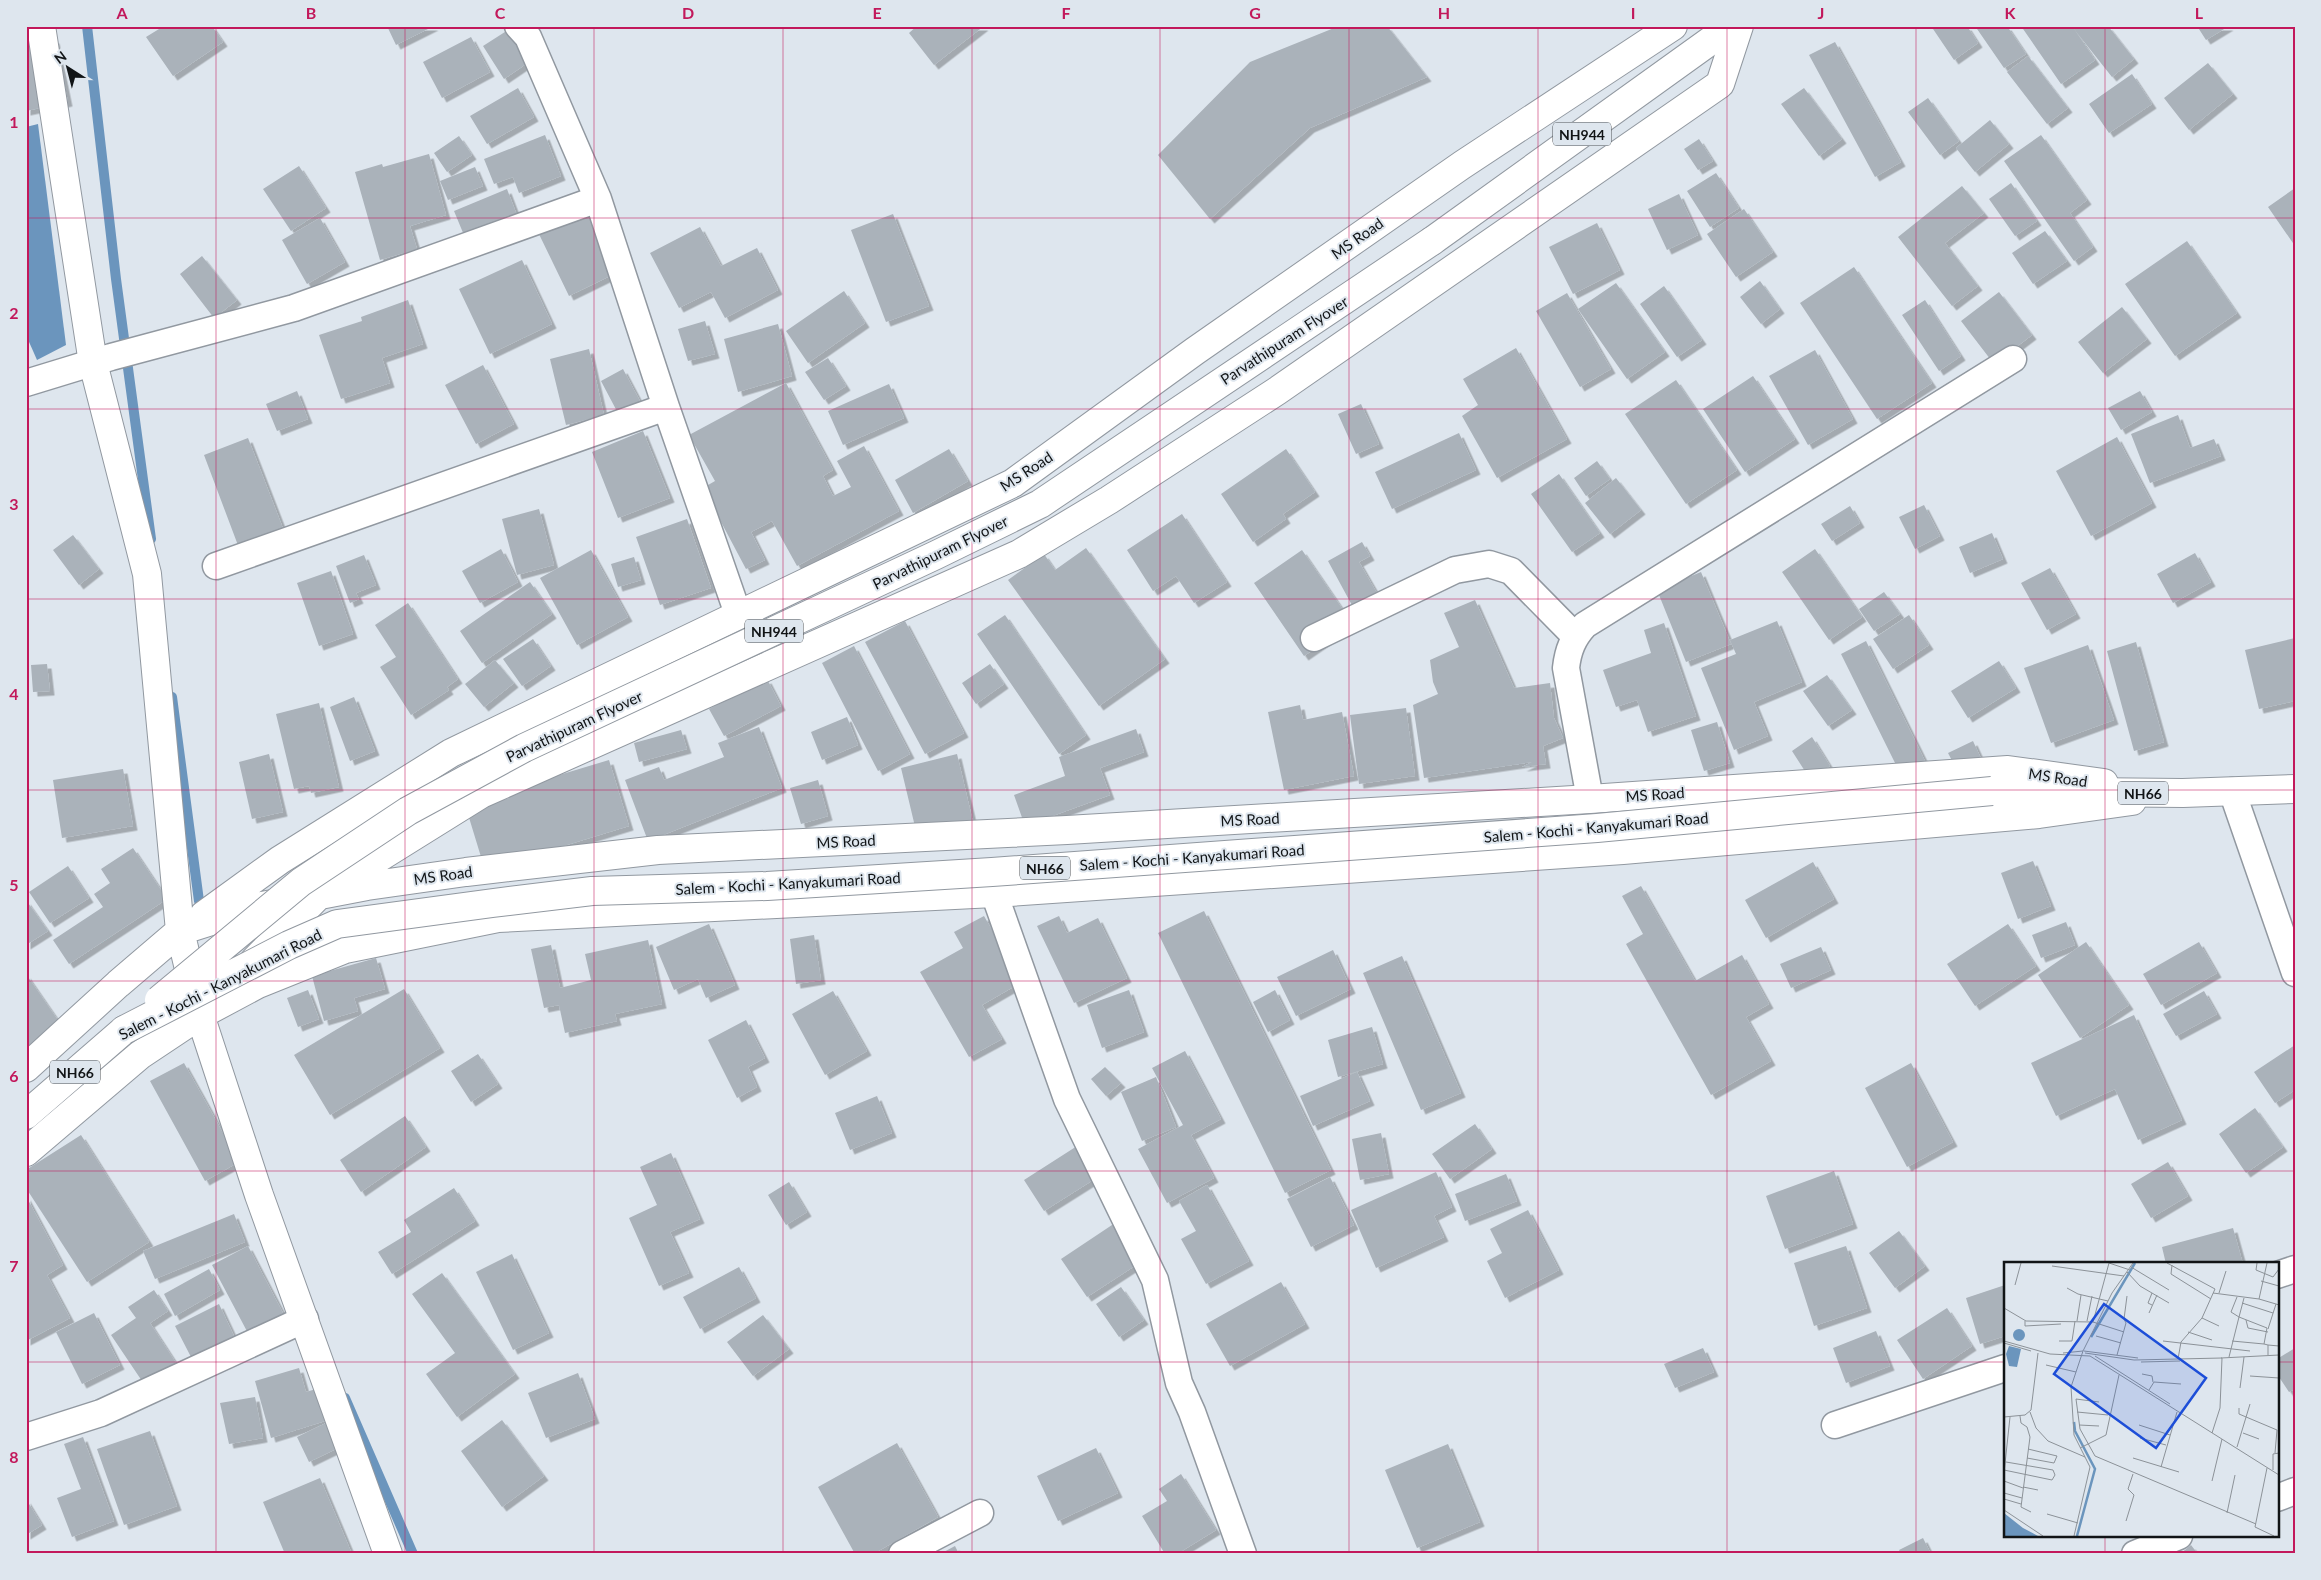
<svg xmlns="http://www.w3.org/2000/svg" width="2321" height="1580" viewBox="0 0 2321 1580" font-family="Lato,sans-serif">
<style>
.water{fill:#6b95bd}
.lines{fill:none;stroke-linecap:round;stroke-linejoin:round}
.stream{stroke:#6b95bd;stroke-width:10}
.building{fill:#aab2ba;filter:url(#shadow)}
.street-casing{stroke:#9198a0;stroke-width:29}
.secondary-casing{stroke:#9198a0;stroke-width:30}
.highway-casing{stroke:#9198a0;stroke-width:30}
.street{stroke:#fff;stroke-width:26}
.secondary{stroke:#fff;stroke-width:28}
.highway{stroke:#fff;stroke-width:28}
.highway-bridge-casing{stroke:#9198a0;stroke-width:30;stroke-linecap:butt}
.highway-bridge{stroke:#fff;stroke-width:28}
.grid{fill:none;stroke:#c2185b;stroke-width:1;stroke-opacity:0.55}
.labels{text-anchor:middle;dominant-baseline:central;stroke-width:4;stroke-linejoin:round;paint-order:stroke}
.shield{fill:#dee6ee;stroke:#4e5357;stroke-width:1}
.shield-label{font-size:14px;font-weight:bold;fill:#111416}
.street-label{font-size:15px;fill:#111416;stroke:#dee6ee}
.inset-river{fill:none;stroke:#6b95bd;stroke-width:2.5}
.inset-road{fill:none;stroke:#8c9298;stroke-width:1}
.view{fill:#1d4ed8;fill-opacity:0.15;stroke:#1d4ed8;stroke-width:2.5}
.inset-edge{fill:none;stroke:#111416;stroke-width:2.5}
.neatline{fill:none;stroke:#c2185b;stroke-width:2}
.grid-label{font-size:16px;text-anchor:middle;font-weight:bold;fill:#c2185b}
</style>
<defs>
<filter id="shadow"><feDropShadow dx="4.5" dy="4.5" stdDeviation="0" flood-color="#0004"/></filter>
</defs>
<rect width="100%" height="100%" fill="#dee6ee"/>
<!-- water -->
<path class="water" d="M38,124L66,345L37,360L26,335V127Z"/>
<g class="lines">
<!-- stream -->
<path class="stream" d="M87,26L116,279L151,539
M172,697L199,901
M345,1398L413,1554"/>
</g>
<!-- building -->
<path class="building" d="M157,26H212L223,42L173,76L146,37L159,29Z
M387,26H434L396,45Z
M917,26H984L934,65L909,33Z
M1339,26H1387L1427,77L1310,128L1210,219L1158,155L1250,62Z
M1931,26H1967L1978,43L1954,60Z
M1975,26H2007L2026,54L2004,68Z
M2021,26H2108L2134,59L2112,77L2074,29L2095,60L2061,84Z
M2197,26H2229L2206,40Z
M508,30L529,62L504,79L483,46Z
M471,37L490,72L442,98L423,62Z
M55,39L68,102L26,111V45Z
M1835,42L1901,162L1875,177L1809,55Z
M2028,56L2068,108L2047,124L2007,72Z
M2208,63L2233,94L2189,130L2164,98Z
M2132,74L2152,104L2109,133L2089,104Z
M518,88L534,117L487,144L470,116Z
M1804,88L1842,139L1819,156L1781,104Z
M1928,98L1959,141L1940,155L1908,112Z
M1990,120L2009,144L1975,172L1956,148Z
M545,135L561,176L519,193L513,177L494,184L484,159Z
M2041,135L2087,200L2070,213L2093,247L2074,261L2004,161Z
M459,136L472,155L447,172L434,153Z
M1699,139L1713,161L1698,170L1684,149Z
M429,154L446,215L410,226L417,249L380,260L355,172L382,164L383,167Z
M299,166L326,208L291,231L263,189Z
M475,167L483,186L448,200L440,181Z
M1716,173L1739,208L1710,227L1687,191Z
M2011,183L2037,221L2015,236L1989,199Z
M1962,186L1984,213L1945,243L1978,286L1952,306L1898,237Z
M2295,188V246L2268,207Z
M507,189L518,218L466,240L454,211Z
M1679,194L1698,235L1667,250L1648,209Z
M585,207L616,273L569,296L537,230Z
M1744,209L1773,252L1736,277L1707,234Z
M893,214L929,306L886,322L851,230Z
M320,218L345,262L307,284L282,240Z
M1597,223L1620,270L1573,294L1549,247Z
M700,227L721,266L757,248L778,290L725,318L711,292L679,308L650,253Z
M2045,231L2067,261L2033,284L2012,253Z
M2187,241L2237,313L2175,356L2125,284Z
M202,256L237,300L214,318L180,274Z
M522,260L552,324L490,354L459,289Z
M1854,267L1932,383L1877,419L1800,303Z
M1760,281L1780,309L1761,324L1740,297Z
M1616,283L1665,352L1627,379L1578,309Z
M1664,286L1702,340L1677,357L1640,304Z
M844,291L865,323L808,363L786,331Z
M1999,292L2032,335L1994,364L1961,321Z
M1567,293L1611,369L1580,387L1536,311Z
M408,300L423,344L382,358L390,383L341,399L319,335L362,321L361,317Z
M1925,300L1961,356L1939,371L1902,315Z
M2122,307L2147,339L2103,373L2078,342Z
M705,321L715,354L688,361L678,329Z
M778,324L792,376L738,392L724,339Z
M1516,348L1567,439L1497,478L1462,416L1478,405L1463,379Z
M589,349L604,415L566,425L550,359Z
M1815,350L1853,419L1808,445L1769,376Z
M828,358L846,386L824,400L805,372Z
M483,365L514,424L476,444L445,385Z
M623,369L642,405L620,417L601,381Z
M1753,376L1795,439L1745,472L1703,409Z
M1676,380L1737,470L1686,504L1625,414Z
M786,383L833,470L823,476L833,496L851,487L837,461L864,446L899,511L797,566L772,521L751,532L765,560L746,569L703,488L715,481L689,435Z
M889,384L904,418L843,445L828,411Z
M297,391L308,419L277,431L266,404Z
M2140,391L2152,412L2121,430L2108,408Z
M1361,404L1379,444L1356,454L1338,414Z
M2178,415L2190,448L2214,439L2221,456L2150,483L2131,434Z
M643,431L670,498L618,518L592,452Z
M1459,433L1476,470L1392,509L1375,472Z
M2117,437L2152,503L2091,536L2056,471Z
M248,438L284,531L239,548L204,455Z
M949,449L968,481L913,513L895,480Z
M1286,449L1315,492L1283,514L1286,519L1253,542L1221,494Z
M1597,461L1610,479L1586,496L1574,478Z
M1559,474L1600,533L1572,552L1531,494Z
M1616,478L1641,510L1610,534L1585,503Z
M1924,505L1940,536L1915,549L1899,517Z
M1850,506L1860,523L1832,541L1821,524Z
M539,509L554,565L517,575L502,519Z
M1182,514L1227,582L1194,603L1176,576L1153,591L1127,550Z
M687,519L711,588L660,605L636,537Z
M1992,533L2003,559L1970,573L1959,547Z
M73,535L99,569L79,585L53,550Z
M1362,542L1370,556L1359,562L1378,595L1354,609L1328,561Z
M1086,548L1165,659L1099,706L1008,580L1044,554L1055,570Z
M501,549L518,582L480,603L462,571Z
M1815,549L1862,617L1829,640L1782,572Z
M591,550L628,617L577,645L540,578Z
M1302,550L1352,623L1304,656L1254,583Z
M2195,553L2211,582L2173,603L2157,574Z
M364,555L376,585L356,593L359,599L350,603L336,566Z
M634,557L641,580L618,587L611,564Z
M2050,568L2076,614L2047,630L2021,583Z
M331,571L353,634L319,646L297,583Z
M1701,572L1731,644L1686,662L1657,590Z
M530,582L552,614L482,663L460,631Z
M1884,592L1900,614L1874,631L1859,609Z
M1475,600L1514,688L1550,683L1554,718L1563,738L1543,746L1546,764L1522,767L1532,762L1424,778L1413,705L1438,694L1433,682L1430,660L1459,647L1444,613Z
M408,603L458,679L447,687L449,690L411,715L380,667L396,657L375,625Z
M1005,615L1086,735L1059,754L977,634Z
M1909,615L1929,645L1893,669L1873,639Z
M905,621L964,733L925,754L865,642Z
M1777,621L1802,682L1754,702L1768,736L1734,750L1701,668L1736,654L1730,640Z
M1664,623L1696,716L1648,732L1637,700L1616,707L1603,670L1651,653L1644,630Z
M2295,638V701L2259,709L2245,650Z
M533,639L551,666L522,686L503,659Z
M1866,641L1926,763L1901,775L1841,654Z
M2136,642L2164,742L2134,751L2107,651Z
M2088,645L2114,720L2051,743L2024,668Z
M854,646L910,754L878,771L822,663Z
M495,660L514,683L484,707L465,684Z
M1999,661L2016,688L1968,718L1951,691Z
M47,664L50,691L33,692L31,665Z
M990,664L1004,684L976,704L962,683Z
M1827,675L1852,710L1828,726L1803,691Z
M767,679L781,706L724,736L709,709Z
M354,697L375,751L350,761L330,707Z
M319,703L339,787L311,793L309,786L294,789L276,714Z
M1300,705L1303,720L1342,712L1354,776L1284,790L1268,712Z
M1406,708L1415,776L1359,784L1350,715Z
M847,717L858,745L822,760L811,732Z
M1717,722L1730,763L1704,771L1691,730Z
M759,727L782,788L648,841L625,780L659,767L664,780L724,757L718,743Z
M1136,729L1144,752L1100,768L1110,795L1025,826L1014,795L1065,776L1059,757Z
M681,730L687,749L639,762L634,743Z
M1812,737L1830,766L1810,779L1792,751Z
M1973,741L1984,765L1960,776L1948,753Z
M269,754L283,812L252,819L239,762Z
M957,754L973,822L917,835L901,768Z
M609,760L629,826L485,870L467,811L509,798L506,791Z
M123,769L133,826L62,838L53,780Z
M818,780L828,816L801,824L790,788Z
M133,848L167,899L69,964L53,940L103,907L94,894L110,883L101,869Z
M2033,861L2051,906L2018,919L2001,873Z
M1813,862L1834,899L1766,938L1745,900Z
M68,866L89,898L50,923L29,892Z
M1641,886L1695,981L1742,955L1769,1004L1746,1017L1771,1061L1711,1095L1626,944L1643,934L1622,896Z
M26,900L48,931L26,945Z
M1204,911L1331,1170L1285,1193L1158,933Z
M984,916L1022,982L982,1005L1002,1039L969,1057L920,972L963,948L954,932Z
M1059,916L1067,933L1098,918L1127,978L1074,1003L1037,926Z
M2066,922L2075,945L2041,958L2032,935Z
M709,924L735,985L706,998L698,979L674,990L656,947Z
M2008,924L2036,966L1975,1006L1947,964Z
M814,935L821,980L796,984L790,939Z
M648,940L662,1004L615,1014L617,1021L565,1033L559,1005L544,1008L531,949L551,945L560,988L591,980L585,954Z
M2086,942L2129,1005L2080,1038L2038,975Z
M2199,942L2217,973L2161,1005L2143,974Z
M1821,947L1831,970L1791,988L1780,964Z
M1333,950L1351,989L1296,1016L1277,977Z
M1402,956L1461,1093L1421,1110L1363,973Z
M376,958L385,989L354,998L358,1011L324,1021L312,976Z
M26,974L64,1029L29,1053L26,1049Z
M404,989L440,1048L330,1115L294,1055Z
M308,990L319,1019L298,1027L287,998Z
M1129,990L1144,1032L1102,1048L1087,1005Z
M1275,990L1290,1020L1268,1032L1253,1002Z
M833,991L867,1051L825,1075L792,1014Z
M2204,991L2217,1014L2176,1036L2163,1014Z
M2134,1015L2182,1120L2138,1140L2115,1089L2056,1116L2031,1063Z
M746,1020L765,1058L748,1067L757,1087L737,1098L708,1040Z
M1372,1027L1383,1064L1338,1077L1328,1040Z
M2295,1045V1090L2275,1103L2254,1072Z
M1185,1051L1221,1119L1191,1135L1214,1178L1167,1203L1138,1149L1183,1125L1152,1068Z
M478,1054L498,1084L471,1102L451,1071Z
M184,1063L239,1162L205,1181L150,1081Z
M1911,1063L1953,1142L1907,1167L1865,1088Z
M1105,1067L1121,1083L1106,1096L1091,1079Z
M1357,1072L1370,1101L1313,1126L1300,1096Z
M1156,1077L1176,1127L1142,1141L1121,1092Z
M877,1096L892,1133L850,1150L835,1113Z
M2255,1108L2283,1147L2246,1173L2219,1134Z
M405,1116L426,1147L361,1192L340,1160Z
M1475,1124L1492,1149L1450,1179L1432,1154Z
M1381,1133L1389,1174L1360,1180L1352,1139Z
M81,1135L149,1242L87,1282L26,1188V1170Z
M1088,1139L1109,1170L1044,1211L1024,1180Z
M671,1153L700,1219L670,1232L689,1273L659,1286L629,1218L657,1205L640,1167Z
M2168,1162L2188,1196L2151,1218L2131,1184Z
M1834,1171L1853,1224L1785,1249L1766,1196Z
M1436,1172L1452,1207L1434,1216L1444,1237L1376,1268L1351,1210Z
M1506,1174L1517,1201L1465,1221L1455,1194Z
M1330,1177L1354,1225L1311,1247L1287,1199Z
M789,1182L807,1212L786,1225L768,1195Z
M1207,1185L1249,1261L1206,1284L1181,1239L1196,1231L1179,1201Z
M454,1188L475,1221L392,1274L378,1252L411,1232L404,1220Z
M26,1196L63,1265L47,1275L70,1318L26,1341Z
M1528,1210L1559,1270L1505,1298L1487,1261L1502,1253L1490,1229Z
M234,1214L245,1242L155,1279L143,1251Z
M1121,1219L1147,1258L1087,1297L1061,1259Z
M2233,1228L2243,1264H2166L2162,1247Z
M1899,1231L1925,1266L1895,1288L1869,1253Z
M248,1246L286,1319L250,1337L212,1265Z
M1846,1246L1867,1308L1814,1326L1794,1263Z
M512,1254L549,1333L513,1350L476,1272Z
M739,1267L756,1298L700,1329L683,1297Z
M209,1269L220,1290L175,1316L164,1294Z
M442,1273L515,1374L457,1417L426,1374L455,1353L412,1294Z
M1281,1282L1305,1324L1230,1366L1206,1324Z
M2005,1285V1336L1980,1344L1966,1298Z
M1121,1287L1144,1320L1119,1337L1096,1304Z
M154,1290L168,1311L150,1323L176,1363L144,1384L111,1335L136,1318L128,1307Z
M219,1304L234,1336L191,1357L175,1326Z
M1947,1308L1972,1346L1923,1379L1897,1340Z
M94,1313L120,1365L82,1384L56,1332Z
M763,1315L789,1349L753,1376L727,1342Z
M1876,1331L1890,1366L1846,1383L1833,1348Z
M1703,1348L1714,1372L1675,1388L1664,1364Z
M2295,1348V1389L2289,1392L2277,1374V1359Z
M299,1368L306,1392L316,1389L325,1421L271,1438L255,1381Z
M578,1373L595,1419L546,1438L528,1393Z
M255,1397L263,1438L229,1444L220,1403Z
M502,1420L544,1476L502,1507L461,1451Z
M326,1423L338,1448L309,1462L297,1437Z
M150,1431L177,1506L124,1525L97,1449Z
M83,1437L114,1521L72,1537L57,1498L81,1489L64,1444Z
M897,1443L938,1517L873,1554H855L818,1487Z
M1448,1444L1480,1522L1417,1548L1385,1470Z
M1096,1448L1118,1493L1058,1521L1037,1476Z
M1181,1474L1216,1530L1177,1554H1165L1142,1516L1167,1501L1159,1489Z
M320,1478L352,1554H285L263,1502Z
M26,1499L42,1525L26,1535Z
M1923,1538L1931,1554H1901L1899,1550Z
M2191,1545L2198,1554H2180Z
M955,1546L959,1554H940Z"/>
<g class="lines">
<!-- street casing -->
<g class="street-casing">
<path id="street" d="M518,26L528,37L598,199L666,407L738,614
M26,383L111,357L294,308L598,199
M216,566L666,407
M1314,638L1455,570L1489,564L1511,571L1575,636
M2232,791L2295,973
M1590,799L1566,668C1568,650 1573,638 1585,625L2013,359
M994,893L1067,1099L1155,1280L1179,1383L1192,1412L1243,1554
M2277,1275L2295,1269
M1835,1425L2005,1368
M26,1437L101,1413L305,1319
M2277,1498L2295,1491
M902,1554L980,1513
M2135,1554L2179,1536"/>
</g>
<!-- secondary casing -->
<g class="secondary-casing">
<path id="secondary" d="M41,26L93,363L147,574L180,931L200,1015L259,1195L388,1554
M204,915L280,860L451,753L1013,483L1195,351L1462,165L1673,26
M254,961L319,895L481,794L1019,554L1109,500L1277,391L1720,84L1739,26
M26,1068L118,984L180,931L252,908L367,886L466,872L658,850L1067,830L1590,799L2008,770L2104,783
M26,1152L140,1055L200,1015L258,984L345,949L498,918L994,893L1623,850L2039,814L2132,801"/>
</g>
<!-- highway casing -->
<g class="highway-casing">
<path id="highway" d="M1432,241L1731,26
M1992,791L2183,793L2295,789
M26,1115L124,1030"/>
</g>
<!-- street -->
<use href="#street" class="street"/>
<!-- secondary -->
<use href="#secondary" class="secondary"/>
<!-- highway -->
<use href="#highway" class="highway"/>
<!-- highway-bridge casing -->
<g class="highway-bridge-casing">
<path id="highway-bridge" d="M159,1000L301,882L408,811L524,748L936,555L1040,504L1432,241
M124,1030L289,945L337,924L493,903L592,891L767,886L992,872L1597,828L1992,791"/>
</g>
<!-- highway-bridge -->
<use href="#highway-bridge" class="highway-bridge"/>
</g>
<!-- grid -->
<path class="grid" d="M216,26V1554M405,26V1554M594,26V1554M783,26V1554M972,26V1554M1160,26V1554M1349,26V1554M1538,26V1554M1727,26V1554M1916,26V1554M2105,26V1264M26,218H2295M26,409H2295M26,599H2295M26,790H2295M26,981H2295M26,1171H2295M26,1362H2005M2277,1362H2295M2105,1536V1554"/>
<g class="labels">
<!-- shield labels -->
<g class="shield">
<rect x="1553" y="122.5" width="58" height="23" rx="4"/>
<rect x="745" y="619.5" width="58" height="23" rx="4"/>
<rect x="2118" y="781.5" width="50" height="23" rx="4"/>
<rect x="1020" y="856.5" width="50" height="23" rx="4"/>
<rect x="50" y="1060.5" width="50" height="23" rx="4"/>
</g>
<g class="shield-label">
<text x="1582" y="134">NH944</text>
<text x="774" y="631">NH944</text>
<text x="2143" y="793">NH66</text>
<text x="1045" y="868">NH66</text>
<text x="75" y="1072">NH66</text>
</g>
<!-- street labels -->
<g class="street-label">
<text transform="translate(1357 238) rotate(-35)">MS Road</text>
<text transform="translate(1284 340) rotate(-33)">Parvathipuram Flyover</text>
<text transform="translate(1026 471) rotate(-33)">MS Road</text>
<text transform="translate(940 552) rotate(-26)">Parvathipuram Flyover</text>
<text transform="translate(574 726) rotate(-25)">Parvathipuram Flyover</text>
<text transform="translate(2058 777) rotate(8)">MS Road</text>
<text transform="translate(1655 794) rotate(-4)">MS Road</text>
<text transform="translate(1250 819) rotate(-3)">MS Road</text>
<text transform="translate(1596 827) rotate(-5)">Salem - Kochi - Kanyakumari Road</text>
<text transform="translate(846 841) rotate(-3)">MS Road</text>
<text transform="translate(1192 857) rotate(-4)">Salem - Kochi - Kanyakumari Road</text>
<text transform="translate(443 875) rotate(-8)">MS Road</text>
<text transform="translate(788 883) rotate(-3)">Salem - Kochi - Kanyakumari Road</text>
<text transform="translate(220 984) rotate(-27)">Salem - Kochi - Kanyakumari Road</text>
</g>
</g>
<!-- overview -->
<g transform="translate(2004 1262)">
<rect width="275" height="275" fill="#dee6ee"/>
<path d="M9 73a6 6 0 1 1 12 0a6 6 0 1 1-12 0ZM5,84L17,87L13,105L5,104L2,92ZM0,251L19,266L34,274H0Z" fill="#6b95bd"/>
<path class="inset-river" d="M87,75L131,1M70,160L71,169L91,207L73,274"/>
<path class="inset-road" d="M105,1L126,8M163,1L211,27L198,56L177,80L174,97M253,1L252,8L269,15L275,7M168,3L167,12L207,37M48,4L120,14M127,5L165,28M123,10L136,24L165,41M257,19L275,24M11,23L17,1M63,26L74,32L104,39M148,31L144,41L148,43M209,31L255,37L263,1M215,31L222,9M233,35L227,50L235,55L240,36M255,37L272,42M238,41L269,51M0,46L22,59L89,60L120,70M145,51L153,33M198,56L215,64M242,58L244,66L264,70M21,59V64L57,62M73,59L77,33M83,59L88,34M89,60L105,1M264,67L272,42L275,43M184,70L208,78M92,74L117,81M0,79L46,92L86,94L275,213M55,79H68L71,59M159,79L246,89M228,79L260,82M0,81L27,89M80,89L134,96M59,91L79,89M81,91L130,98L218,96M113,93L122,61L120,57L123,34M264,93V83L275,84M91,94L166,142M225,95L235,55L263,66L260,82L264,83M217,96L275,93M0,99V81M137,100L176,99M42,103L72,110M138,112L148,114L149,120M246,114L275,116M236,126L240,95M145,128L150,120L177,122M95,140L72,137L76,167L91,194L252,262M235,146V152L273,168L271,191M26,150L32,166L44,179L81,195M73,150L104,153M16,154L17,161L23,165L26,175L17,245L27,250M0,155L21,153L27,148L34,91M75,163L95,164M135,163L166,173M208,171L216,146L218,96M239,171L255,177M136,176L162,183M233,185L246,142M76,186L102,173L115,113M23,196L50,201L53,194L24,187M129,196L175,210M157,205L173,150M263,206L251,265L270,274M0,208L48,218L51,213L49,208L2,200M269,208V192L275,191M0,211L6,155M0,219L19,226M208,219L218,177M19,225L34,228M0,231L18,236M0,237L17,242M0,248L39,274M223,251L231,213M43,252L74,261M122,259L130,233L124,227L129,212M70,274L86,205L70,173L67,125L79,89L108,31L129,1"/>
<path class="view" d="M100,42L202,116L152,186L50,112Z"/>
<rect width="275" height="275" class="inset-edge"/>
</g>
<!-- border -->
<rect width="2321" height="1580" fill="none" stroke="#dee6ee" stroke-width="55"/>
<!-- north arrow -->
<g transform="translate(68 68) rotate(324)" stroke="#dee6ee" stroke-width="4" paint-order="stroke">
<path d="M0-4L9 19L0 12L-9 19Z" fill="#111416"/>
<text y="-8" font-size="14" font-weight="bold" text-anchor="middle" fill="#111416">N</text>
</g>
<rect x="28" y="28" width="2266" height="1524" class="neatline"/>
<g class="grid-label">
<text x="122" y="19">A</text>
<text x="311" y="19">B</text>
<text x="500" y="19">C</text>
<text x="688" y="19">D</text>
<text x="877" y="19">E</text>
<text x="1066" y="19">F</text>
<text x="1255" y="19">G</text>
<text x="1444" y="19">H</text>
<text x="1633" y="19">I</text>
<text x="1821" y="19">J</text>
<text x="2010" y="19">K</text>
<text x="2199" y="19">L</text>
<text x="14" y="128">1</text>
<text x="14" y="319">2</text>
<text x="14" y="510">3</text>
<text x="14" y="700">4</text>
<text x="14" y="891">5</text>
<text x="14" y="1082">6</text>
<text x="14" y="1272">7</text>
<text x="14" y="1463">8</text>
</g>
</svg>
